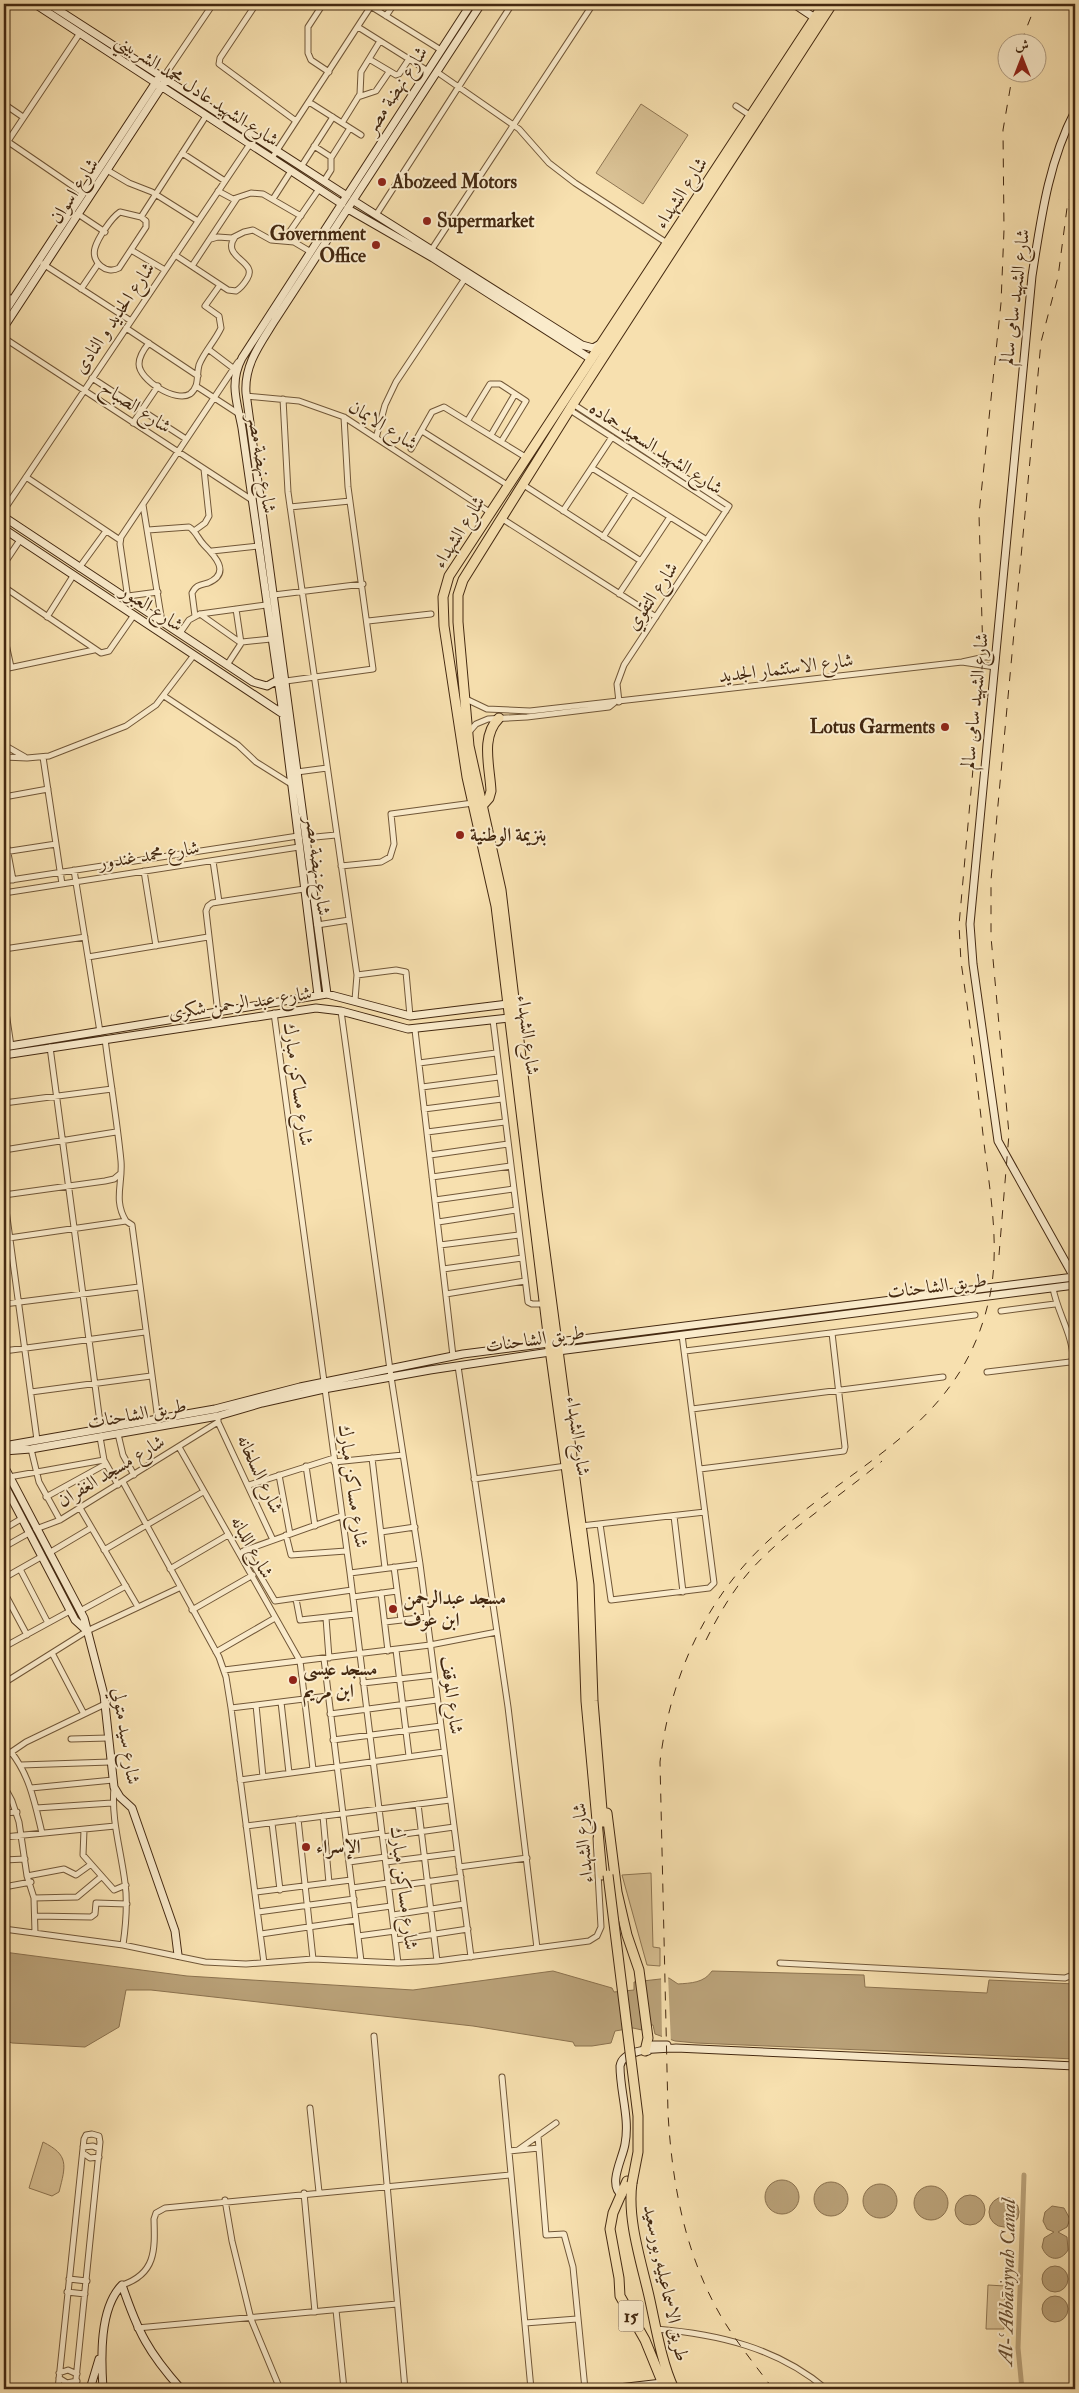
<svg xmlns="http://www.w3.org/2000/svg" width="1079" height="2393" viewBox="0 0 1079 2393" font-family="'IM FELL Double Pica',Amiri,serif">
<style>
.green{fill:#d9c194;stroke:#8e7552}
.water{fill:#baa279;stroke:#8b724f}
.pier{fill:#f7e0af}
.lines{fill:none;stroke-linecap:round;stroke-linejoin:round}
.canal{stroke:#baa279;stroke-width:5}
.street-casing{stroke:#715738;stroke-width:7}
.secondary-casing{stroke:#442911;stroke-width:9}
.highway-casing{stroke:#442911;stroke-width:11}
.street{stroke:#faebcb;stroke-width:5}
.secondary{stroke:#faebcb;stroke-width:7}
.highway{stroke:#f7e0af;stroke-width:9}
.rail{stroke:#442911;stroke-width:1;stroke-dasharray:9 9;stroke-linecap:butt}
.highway-bridge-casing{stroke:#442911;stroke-width:11;stroke-linecap:butt}
.highway-bridge{stroke:#f7e0af;stroke-width:9}
.poi-dot{fill:#8f2418;stroke:#faebcb;stroke-width:2}
.labels{text-anchor:middle;dominant-baseline:central;stroke-width:4;stroke-linejoin:round;paint-order:stroke}
.shield{fill:#faebcb;stroke:#7b6349;stroke-width:1}
.shield-label{font-size:18px;font-weight:bold;fill:#442911}
.street-label{font-size:19px;fill:#442911;stroke:#faebcb}
.poi-label{font-size:19px;font-weight:bold;fill:#442911;stroke:#faebcb;text-anchor:start}
.water-label{font-size:20px;font-style:italic;fill:#674d30;stroke:#faebcb}
</style>
<rect width="100%" height="100%" fill="#f7e0af"/>
<filter id="stains"><feTurbulence type="fractalNoise" baseFrequency=".004" numOctaves="4"/><feColorMatrix values="0 0 0 0 .2 0 0 0 0 .09 0 0 0 0 .02 0 0 0 .5 -.17"/></filter>
<radialGradient id="worn" r=".72"><stop offset=".6" stop-color="#630" stop-opacity="0"/><stop offset="1" stop-color="#630" stop-opacity=".3"/></radialGradient>
<!-- green -->
<path class="green" d="M641,104L688,135L643,204L596,173Z
M651,1873L653,1947L660,1948V1966L647,1965L622,1875Z
M43,2142C69,2155 66,2165 59,2192L52,2196L29,2188Z
M988,2285L1005,2286L1004,2329H986Z"/>
<!-- water -->
<path class="water" d="M4,1952L187,1976L413,1990L553,1971L612,1988L614,1992L634,1990V1982L669,1978L678,1984C691,1983 704,1983 712,1971L864,1975L865,1987L987,1993L989,1980L1075,1984V2059L696,2043L675,2041L655,2034L653,2025H642V2030L633,2028L615,2031L611,2043L592,2046H575L573,2042L473,2026L151,1990H126L119,2027L85,2047L12,2043L4,2040Z
M765 2197a17 17 0 1 1 34 0a17 17 0 1 1-34 0Z
M814 2199a17 17 0 1 1 34 0a17 17 0 1 1-34 0Z
M863 2201a17 17 0 1 1 34 0a17 17 0 1 1-34 0Z
M914 2203a17 17 0 1 1 34 0a17 17 0 1 1-34 0Z
M955 2210a15 15 0 1 1 30 0a15 15 0 1 1-30 0Z
M989 2212a15 15 0 1 1 30 0a15 15 0 1 1-30 0Z
M1052,2206L1064,2208L1070,2219L1067,2227L1058,2232L1067,2237L1068,2250C1061,2262 1047,2261 1042,2247L1044,2238L1054,2232L1047,2229L1043,2221L1045,2212Z
M1042 2279a13 13 0 1 1 26 0a13 13 0 1 1-26 0Z
M1042 2309a13 13 0 1 1 26 0a13 13 0 1 1-26 0Z"/>
<!-- pier -->
<path class="pier" d="M661,1975H668L671,2043L662,2040Z"/>
<g class="lines">
<!-- canal -->
<path class="canal" d="M1022,2389L1018,2348L1024,2175"/>
<!-- street casing -->
<g class="street-casing">
<path id="street" d="M256,4L220,58L219,64L296,121
M323,4L308,27V53L311,60L329,72
M367,4L441,50
M386,16L394,4
M358,27L428,71
M369,59L396,75L399,74L409,59
M437,72L519,129L549,163L575,183L667,243
M166,81L167,72L213,4
M358,97L376,91L389,72
M309,102L361,135
M4,104L23,117
M736,106L751,116
M342,123L360,94L361,72L380,41
M7,141L83,193
M314,146L331,157
M4,147L80,33
M182,153L225,181
M272,158L371,6
M301,167L333,117
M107,170L129,183L152,192L198,221
M324,181L331,170V158L350,128
M218,191L233,199L251,193L263,194L301,216
M273,199L291,171
M120,212L141,217L146,221V227L119,268C106,275 91,262 95,248C98,238 111,218 120,212Z
M78,214L105,232
M376,215L512,4
M141,217L206,116
M211,239L218,237L232,238L244,232L253,230L271,240L294,242L311,252
M284,240L319,189
M432,249L593,4
M131,250L165,270
M175,255L228,290L236,291C241,288 244,284 247,279C259,261 220,258 235,237
M43,264L131,321
M192,266L237,198
M81,289L98,264
M4,294L13,300
M126,328L198,376
M4,338L252,500
M149,343C144,349 139,356 139,364C139,380 176,403 190,394C200,386 196,376 199,365C204,352 215,341 221,328L219,316L205,306L220,285
M208,349L233,368
M92,378L186,439
M196,386L239,414
M246,396L299,401L344,417L491,513
M283,399L288,492L357,975L355,1000
M573,404L729,506L624,665L617,684L619,702
M570,410L726,511
M468,420L490,384H500L526,401L501,442
M133,423L158,386
M422,431L509,486
M491,435L515,394
M376,438L385,405L396,382L466,277
M411,449L432,412L444,407L527,458
M592,468L707,540
M26,477L120,540
M522,484L641,561
M143,505L162,622
M290,507L350,501
M4,510L250,144
M563,511L612,437
M501,518L656,617
M148,530L189,527C196,531 198,539 204,545C214,555 232,573 208,583C200,585 196,585 192,593L195,616
M194,531L205,523L209,516L204,469
M603,537L632,493
M212,551L258,546
M4,564L20,540
M79,568L106,531
M4,587L101,653L109,651L134,615
M619,594L670,517
M274,595L363,584
M128,596L158,592
M128,599L120,544L121,537L238,362
M236,609L241,643
M200,614L241,643
M47,617L73,576
M368,621L431,614
M180,633L189,620L200,614L266,605
M4,635L11,667
M962,662L995,667
M227,665L242,642L271,639
M4,669L94,650
M286,681L373,669L348,487L344,417
M164,696L238,745L256,762L291,784
M466,699L487,709L530,711L962,662L985,657H996
M469,732L476,724L488,719L527,717L609,707L614,703
M4,745L25,757
M4,757L27,758L49,756L126,726L156,705L194,655
M43,757L62,884
M297,772L327,768
M4,797L48,789
M4,832L13,880
M305,838L336,835
M4,852L56,844
M213,861L219,902
M341,866L381,862L390,857L394,844L391,814L473,803
M74,870L100,1032
M144,871L156,946
M4,881L298,836
M4,893L299,847
M317,925L349,920
M4,949L85,937
M88,957L208,937
M357,975L396,970L406,972L410,1016
M4,999L11,1046
M341,1011L390,1370L420,1564L471,1957
M218,1013L206,911L208,906L212,903L304,889
M274,1013L350,1573L398,1963
M493,1020L528,1302L532,1304H545
M415,1030L453,1356
M105,1039C110,1079 117,1120 121,1161C123,1183 113,1200 126,1221
M50,1047L101,1430
M419,1063L496,1053
M422,1087L499,1077
M4,1103L112,1089
M424,1109L502,1099
M427,1132L505,1122
M4,1150L116,1132
M430,1155L508,1144
M432,1177L511,1166
M4,1195L37,1440
M4,1195L105,1181L114,1179L120,1174
M435,1200L513,1189
M438,1222L516,1210
M9,1238L126,1221L132,1225L158,1420
M440,1245L519,1235
M443,1269L522,1258
M446,1294L525,1281
M4,1304L139,1287
M1001,1311L1055,1304
M4,1351L145,1332
M685,1351L975,1315
M458,1366L508,1707L537,1948
M987,1372L1070,1362L1073,1359C1073,1335 1057,1312 1053,1288
M31,1392L151,1376
M692,1409L943,1377
M218,1422L273,1540
M118,1434L123,1455L134,1475
M100,1437L104,1460L118,1485
M179,1447L300,1661L313,1769
M31,1449L39,1482L60,1520
M372,1458L385,1568
M334,1462L403,1455
M306,1466L315,1526
M700,1469L844,1451L845,1447L832,1333
M279,1475L290,1534
M9,1477L104,1460
M474,1479L566,1466
M123,1482L219,1657L226,1677L231,1708L264,1963
M249,1485L334,1458
M46,1497L106,1464
M80,1508L138,1607
M674,1516L683,1592
M600,1524L611,1600L709,1588L714,1583L682,1335
M581,1526L705,1512
M4,1529L21,1519
M36,1529L60,1520L218,1422V1416
M381,1532L415,1527
M286,1535L291,1555L346,1551
M4,1547L29,1533
M104,1550L203,1492
M245,1550L275,1601L352,1590
M243,1551L341,1516
M49,1553L91,1528
M394,1567L401,1620
M20,1569L48,1623
M170,1569L228,1535
M350,1573L420,1564
M4,1578L41,1557
M4,1592L27,1635
M381,1593L388,1651
M353,1597L397,1591
M296,1599L300,1620L355,1614
M192,1610L253,1575
M80,1611L126,1586
M326,1618L329,1658
M385,1622L427,1617
M4,1647L70,1611
M396,1650L409,1756
M216,1652L275,1618
M52,1653L84,1714
M324,1659L361,1961
M224,1670L430,1645L497,1632
M4,1683L87,1631L179,1588
M363,1683L434,1675
M281,1702L289,1773
M256,1705L263,1777
M231,1708L328,1696
M330,1714L437,1700
M71,1739L108,1738
M333,1740L441,1726
M11,1752C30,1776 35,1804 42,1833
M4,1757L26,1742L105,1704
M21,1765L110,1762
M240,1780L444,1752
M4,1786L12,1801L19,1822L27,1876L34,1898L35,1933
M114,1787C111,1820 121,1850 125,1883C128,1904 126,1924 123,1945
M31,1788L113,1780
M418,1804L437,1961
M36,1808L112,1803
M4,1813L17,1812
M323,1816L329,1883
M298,1819L313,1959
M272,1823L280,1890
M246,1826L450,1800
M84,1830L83,1855L114,1890L126,1885
M4,1837L115,1826
M383,1837L454,1827
M346,1838L382,1833
M4,1860L25,1859
M349,1862L385,1857
M386,1862L457,1853
M459,1867L527,1858
M27,1876L64,1869L76,1875L90,1865
M4,1887L31,1882
M389,1887L461,1877
M352,1888L388,1883
M256,1892L351,1880
M34,1898L77,1897L101,1877
M355,1911L391,1906
M258,1912L354,1899
M393,1915L464,1904
M35,1916L91,1917L95,1914L96,1903L127,1904
M4,1929L123,1945L205,1962L246,1964L313,1959L398,1963L437,1961L589,1941L597,1936L601,1927L596,1838
M261,1934L356,1920
M358,1936L395,1931
M396,1940L468,1929
M780,1963L1045,1977L1065,1978L1075,1974
M374,2036L405,2389
M502,2077L531,2389
M310,2108L319,2192
M538,2136L546,2235L564,2234L573,2267L585,2389
M83,2147L93,2146L99,2149
M518,2150L556,2123
M509,2151L539,2148
M83,2153L90,2158L99,2157
M304,2193L315,2312
M225,2200L232,2241L251,2319L280,2389
M69,2279L87,2281
M122,2285C156,2274 155,2250 154,2219L156,2213L165,2208L511,2175
M67,2292L85,2294
M336,2310L344,2389
M525,2323L577,2319
M137,2328L397,2304
M656,2329C718,2334 778,2348 826,2389
M59,2373L68,2370L77,2374
M59,2378L67,2383L77,2381
M58,2389L84,2139L86,2135L92,2134L99,2136L100,2142L75,2389"/>
</g>
<!-- secondary casing -->
<g class="secondary-casing">
<path id="secondary" d="M35,4L342,204
M49,4L347,196
M794,4L818,20
M1075,111C1048,163 1041,219 1032,276L970,924L973,964L998,1141L1075,1279
M354,201L582,345L593,348L602,343
M348,209L433,258L591,359
M4,313L158,79
M4,327L164,83
M4,517L253,682L267,686L278,680
M4,529L283,714
M327,994L246,393C244,364 261,343 275,320L481,4
M318,995L283,714L242,428C237,402 229,383 242,358L471,4
M4,1047L327,994L410,1016L508,1004
M4,1055L316,1008L341,1011L408,1029L509,1018
M4,1446L215,1409L300,1387L463,1354L1074,1277
M4,1451L31,1449L218,1416L262,1403L324,1389L430,1370L550,1352L1075,1285
M4,1466L84,1618L104,1695L114,1787L120,1797L132,1808L175,1931L178,1955
M4,1484L75,1620L87,1631
M648,2051L653,2045H667
M622,2195C607,2185 623,2158 625,2144C630,2118 620,2092 620,2066C623,2047 661,2049 676,2048L1075,2066
M90,2389L99,2359
M103,2389C101,2359 99,2308 122,2285C138,2332 148,2352 181,2389
M610,2389L662,2383"/>
</g>
<!-- highway casing -->
<g class="highway-casing">
<path id="highway" d="M481,807L489,798L491,791C490,767 480,737 499,718
M607,1813L617,1892L627,1935L639,1970L648,2038L645,2051
M603,1822L593,1701L589,1585L537,1191L501,890L469,746L458,622V595L463,580L573,404L832,4
M602,1875L586,1701L582,1582L549,1342L496,906L467,777L444,626L443,597L449,576L824,4
M627,2181L613,2213L610,2229L619,2278L620,2296L645,2340L665,2389
M632,2183C627,2219 641,2261 649,2296C656,2327 661,2361 674,2389"/>
</g>
<!-- street -->
<use href="#street" class="street"/>
<!-- secondary -->
<use href="#secondary" class="secondary"/>
<!-- highway -->
<use href="#highway" class="highway"/>
<!-- rail -->
<path class="rail" d="M1021,42L1036,4
M1072,210L1075,246
M999,1255L1009,1134L991,937V880L1041,342L1058,277L1067,208L1075,179
M706,1640C718,1616 731,1593 749,1572C784,1532 841,1496 882,1461
M773,2389C756,2366 737,2343 722,2318C685,2255 672,2184 668,2113L660,1762C670,1678 705,1599 768,1541C855,1461 963,1426 990,1295C1000,1246 990,1192 984,1143C977,1082 970,1022 961,962L959,925L983,657L979,514L1001,303L1004,230L1003,130L1013,72"/>
<!-- highway-bridge casing -->
<g class="highway-bridge-casing">
<path id="highway-bridge" d="M608,1875L638,2116V2152L632,2183"/>
</g>
<!-- highway-bridge -->
<use href="#highway-bridge" class="highway-bridge"/>
</g>
<!-- markers -->
<g class="poi-dot">
<circle cx="382" cy="182" r="5"/>
<circle cx="427" cy="221" r="5"/>
<circle cx="376" cy="245" r="5"/>
<circle cx="945" cy="727" r="5"/>
<circle cx="460" cy="835" r="5"/>
<circle cx="393" cy="1609" r="5"/>
<circle cx="293" cy="1680" r="5"/>
<circle cx="306" cy="1847" r="5"/>
</g>
<g class="labels">
<!-- shield labels -->
<rect class="shield" x="618.5" y="2300.5" width="25" height="31" rx="4"/>
<g class="shield-label">
<text x="631" y="2316">15</text>
</g>
<!-- street labels -->
<g class="street-label">
<text transform="translate(197 90) rotate(33)">شارع الشهيد عادل محمد الشربيني</text>
<text transform="translate(396 90) rotate(-57)">شارع نهضة مصر</text>
<text transform="translate(74 191) rotate(-57)">شارع اسوان</text>
<text transform="translate(681 193) rotate(-57)">شارع الشهداء</text>
<text transform="translate(1015 297) rotate(-83)">شارع الشهيد سامى سالم</text>
<text transform="translate(114 318) rotate(-56)">شارع الحديد و النادى</text>
<text transform="translate(136 407) rotate(33)">شارع الصباح</text>
<text transform="translate(383 425) rotate(32)">شارع الايمان</text>
<text transform="translate(656 448) rotate(33)">شارع الشهيد السعيد حماده</text>
<text transform="translate(262 464) rotate(81)">شارع نهضة مصر</text>
<text transform="translate(459 532) rotate(-58)">شارع الشهداء</text>
<text transform="translate(652 596) rotate(-56)">شارع التقوي</text>
<text transform="translate(152 608) rotate(33)">شارع العبور</text>
<text transform="translate(786 668) rotate(-7)">شارع الاستثمار الجديد</text>
<text transform="translate(975 701) rotate(-84)">شارع الشهيد سامى سالم</text>
<text transform="translate(149 855) rotate(-9)">شارع محمد غندور</text>
<text transform="translate(318 866) rotate(83)">شارع نهضة مصر</text>
<text transform="translate(240 1003) rotate(-8)">شارع عبد الرحمن شكرى</text>
<text transform="translate(528 1035) rotate(83)">شارع الشهداء</text>
<text transform="translate(298 1084) rotate(82)">شارع مساكن مبارك</text>
<text transform="translate(937 1286) rotate(-7)">طريق الشاحنات</text>
<text transform="translate(535 1339) rotate(-8)">طريق الشاحنات</text>
<text transform="translate(137 1414) rotate(-10)">طريق الشاحنات</text>
<text transform="translate(578 1436) rotate(82)">شارع الشهداء</text>
<text transform="translate(111 1471) rotate(-31)">شارع مسجد الغفران</text>
<text transform="translate(260 1474) rotate(65)">شارع السلخانه</text>
<text transform="translate(353 1486) rotate(82)">شارع مساكن مبارك</text>
<text transform="translate(252 1547) rotate(61)">شارع اللبانه</text>
<text transform="translate(452 1695) rotate(83)">شارع الموقف</text>
<text transform="translate(126 1736) rotate(81)">شارع سيد متولي</text>
<text transform="translate(583 1843) rotate(-96)">شارع الشهداء</text>
<text transform="translate(404 1888) rotate(83)">شارع مساكن مبارك</text>
<text transform="translate(666 2283) rotate(78)">طريق الاسماعيليه, بورسعيد</text>
</g>
<!-- poi labels -->
<g class="poi-label">
<text x="392" y="182">Abozeed Motors</text>
<text x="437" y="221">Supermarket</text>
<text x="366" y="234" text-anchor="end">Government<tspan x="366" dy="22">Office</tspan></text>
<text x="935" y="727" text-anchor="end">Lotus Garments</text>
<text x="470" y="835">بنزيمة الوطنية</text>
<text x="403" y="1598">مسجد عبدالرحمن<tspan x="403" dy="22">ابن عوف</tspan></text>
<text x="303" y="1669">مسجد عيسى<tspan x="303" dy="22">ابن مريم</tspan></text>
<text x="316" y="1847">الإسراء</text>
</g>
<!-- water labels -->
<g class="water-label">
<text transform="translate(1007 2282) rotate(-89)">Al-ʿAbbāsiyyah Canal</text>
</g>
</g>
<!-- margin -->
<rect width="1079" height="2393" fill="none" stroke="#f7e0af" stroke-width="20"/>
<rect x="5" y="5" width="1069" height="2383" fill="none" stroke="#442911" stroke-width="2.5"/>
<rect x="10" y="10" width="1059" height="2373" fill="none" stroke="#442911"/>
<!-- north arrow -->
<g transform="translate(1022 58)"><circle r="24" fill="#faebcb" stroke="#b19d81"/>
<path d="M0-4L9 19L0 12L-9 19Z" fill="#8f2418"/>
<text y="-8" font-size="14" font-weight="bold" text-anchor="middle" fill="#442911">ش</text>
</g>
<rect width="100%" height="100%" filter="url(#stains)"/>
<rect width="100%" height="100%" fill="url(#worn)"/>
</svg>
